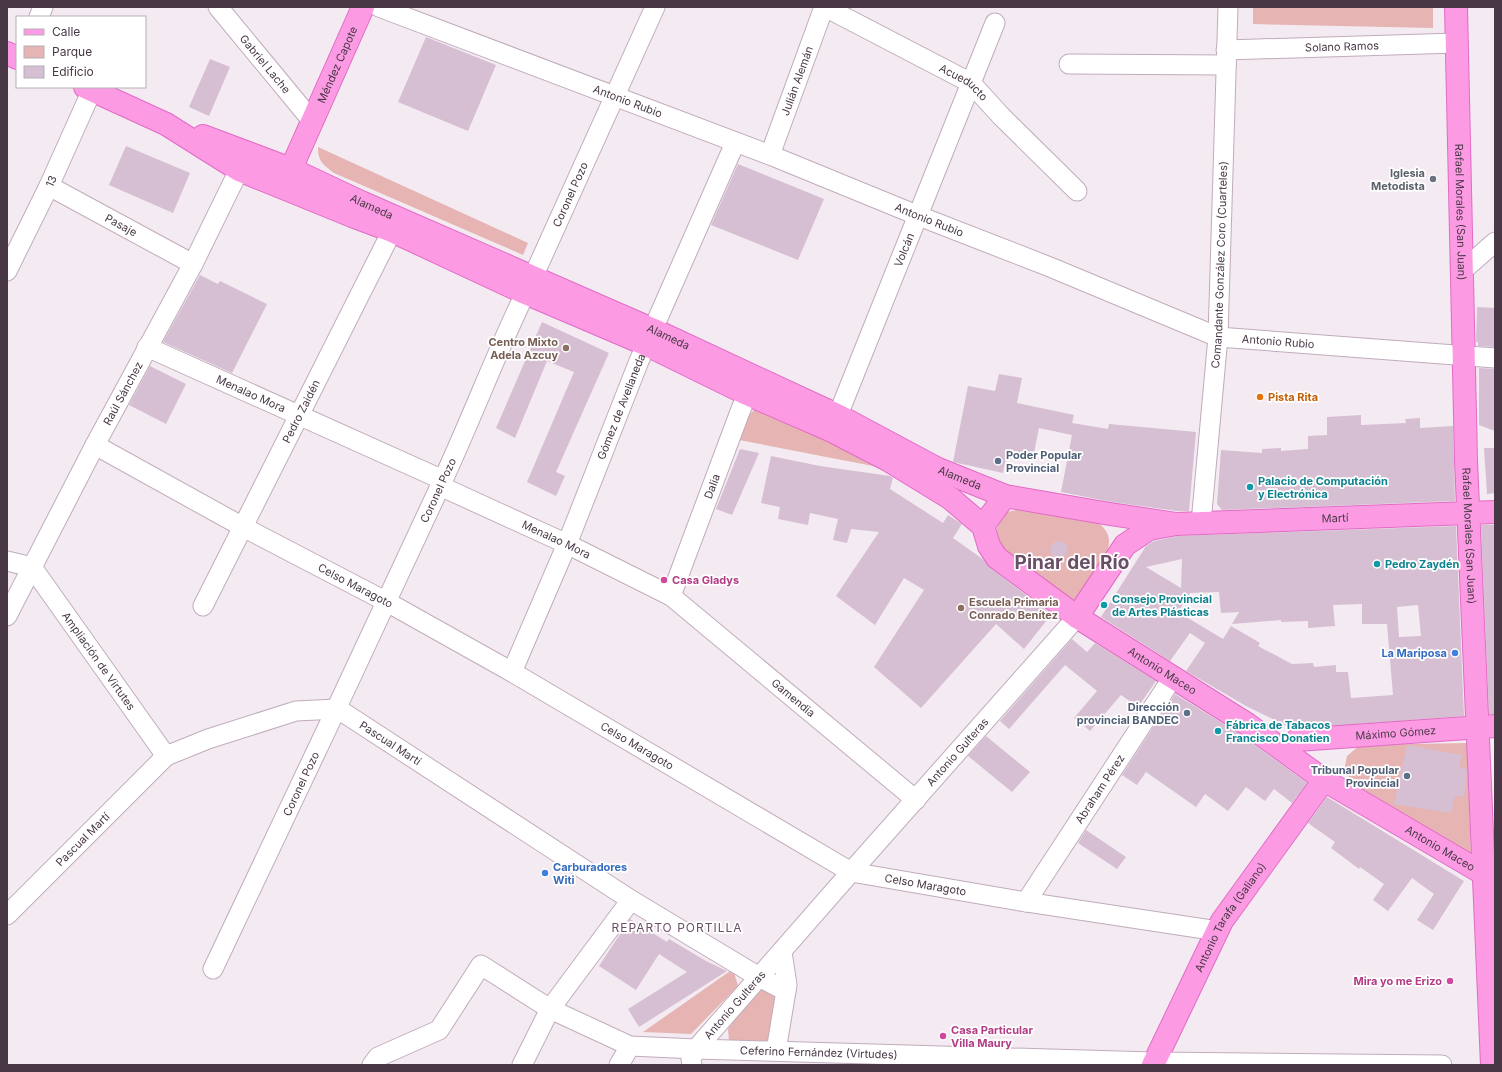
<svg xmlns="http://www.w3.org/2000/svg" width="1502" height="1072" viewBox="0 0 1502 1072" font-family="Inter,sans-serif">
<style>
.green{fill:#e7b4b4}
.building{fill:#d6bfd2;fill-rule:evenodd}
.lines{fill:none;stroke-linecap:round;stroke-linejoin:round}
.minor-casing{stroke:#c0acbc;stroke-width:21}
.major-casing{stroke:#e16bc5;stroke-width:24}
.minor{stroke:#fff;stroke-width:19}
.major{stroke:#fc9be3;stroke-width:22}
.worship-dot{fill:#6b7280;stroke:#fff;stroke-width:1.5}
.education-dot{fill:#8d6e63;stroke:#fff;stroke-width:1.5}
.food-dot{fill:#e8710a;stroke:#fff;stroke-width:1.5}
.service-dot{fill:#5c6f8a;stroke:#fff;stroke-width:1.5}
.culture-dot{fill:#0f9aa8;stroke:#fff;stroke-width:1.5}
.hotel-dot{fill:#d1479c;stroke:#fff;stroke-width:1.5}
.shop-dot{fill:#3f7fe0;stroke:#fff;stroke-width:1.5}
.labels{text-anchor:middle;dominant-baseline:central;stroke-width:3.5;stroke-linejoin:round;paint-order:stroke}
.street-label{font-size:11px;fill:#483846;stroke:#fff}
.worship-label{font-size:11px;font-weight:bold;fill:#5b616d;stroke:#fff;text-anchor:end}
.education-label{font-size:11px;font-weight:bold;fill:#785e54;stroke:#fff;text-anchor:end}
.food-label{font-size:11px;font-weight:bold;fill:#c56008;stroke:#fff;text-anchor:start}
.service-label{font-size:11px;font-weight:bold;fill:#4e5e75;stroke:#fff;text-anchor:end}
.culture-label{font-size:11px;font-weight:bold;fill:#0d838f;stroke:#fff;text-anchor:start}
.hotel-label{font-size:11px;font-weight:bold;fill:#b23c85;stroke:#fff;text-anchor:start}
.shop-label{font-size:11px;font-weight:bold;fill:#366cbe;stroke:#fff;text-anchor:end}
.neighbourhood-label{font-size:12px;letter-spacing:1px;fill:#6b4f67;stroke:#fff}
.town-label{font-size:19px;font-weight:bold;fill:#6b4f67;stroke:#fff}
</style>
<rect width="100%" height="100%" fill="#f4eaf2"/>
<!-- green -->
<path class="green" d="M1253,7H1433V28L1253,24Z
M318,147L528,243L523,255L334,173C323,164 318,162 318,147Z
M762,405L878,467L739,440C745,423 746,413 762,405Z
M1017,510L1097,521C1103,527 1109,532 1109,541C1110,552 1091,590 1083,596C1077,601 1072,601 1065,601L994,544C993,530 1000,523 1007,512Z
M1467,743L1471,855L1356,785L1344,771L1347,756L1360,745Z
M733,969L738,986L691,1034L643,1032Z
M762,982L778,991L767,1045L729,1041L728,1029Z"/>
<!-- building -->
<path class="building" d="M426,37L496,65L468,131L398,102Z
M210,59L230,67L209,116L189,107Z
M126,146L190,173L173,213L109,185Z
M738,164L824,199L798,260L711,225Z
M200,275L218,284L220,281L267,304L232,373L163,342Z
M1477,307L1495,308V347L1478,346V342H1476Z
M542,322L609,353L556,472L565,476L556,496L527,482L574,372L547,361L515,438L496,428Z
M150,366L186,384L166,424L129,405Z
M1479,368L1495,369V431L1479,425Z
M999,374L1022,378L1017,403L1074,415L1072,423L1108,429L1109,424L1196,432L1189,511H1177L1112,502L1061,492L1072,435L1039,428L1033,458L1007,453L1003,473L953,462L968,386L995,391Z
M1361,415V425L1406,423L1405,419L1420,418V428L1453,426L1455,501L1222,510L1217,504L1221,450L1262,453V449L1281,448V451L1308,449V436L1327,435V417Z
M1484,448H1495V493L1487,494Z
M740,449L759,453L732,515L716,509Z
M771,456L820,466L890,476L893,478L890,489L943,523L948,515L962,524L953,538L984,560L990,568L1050,613L1051,615L1024,649L996,624L921,708L874,667L924,590L904,578L875,625L836,596L879,532L851,529L847,543L833,540L838,519L810,513L808,525L778,519L780,507L761,503Z
M1481,525H1495V714H1489Z
M1456,526L1464,716L1293,729L1246,706L1186,671L1205,643L1190,633L1170,661L1101,617L1146,546L1154,541L1178,536ZM1182,559L1181,588L1146,567ZM1219,592L1221,613L1239,612L1232,624L1281,620V622L1308,621V628L1335,626L1333,605L1362,604V624H1387L1393,695L1351,698L1348,672H1336V665L1314,667L1313,663L1292,664L1258,646L1260,643L1231,626L1223,639L1178,612L1190,593ZM1418,605L1421,636L1399,637L1397,607Z
M1050 550a9 9 0 1 1 18 0a9 9 0 1 1-18 0Z
M1072,639L1087,652L1095,643L1156,681L1138,707L1121,695L1090,731L1074,718L1097,691L1065,665L1009,729L1000,721Z
M1175,694L1240,734L1307,783L1292,803L1274,789L1265,801L1246,787L1228,811L1205,794L1196,807L1146,772L1137,785L1122,775Z
M986,736L1030,772L1012,792L968,756Z
M1407,745L1462,755L1459,768L1467,769V773L1464,797L1455,796L1451,813L1394,804Z
M1327,797L1464,881L1433,930L1417,920L1434,894L1412,878L1388,911L1373,900L1384,884L1360,867L1359,869L1331,848L1335,842L1308,823Z
M1086,830L1126,857L1117,869L1078,843Z
M630,919L667,942L669,939L706,961L727,971L639,1027L628,1009L687,972L659,954L636,990L599,966Z"/>
<g class="lines">
<!-- minor casing -->
<g class="minor-casing">
<g id="minor">
<path id="s1" d="M218,7L313,122"/>
<path id="s2" d="M379,7L770,155L919,216L1050,267L1218,337L1495,358"/>
<path id="s3" d="M825,7L971,83L1001,116L1077,191"/>
<path d="M39,17L43,7"/>
<path id="s4" d="M1226,50L1457,43"/>
<path d="M1069,64L1226,65"/>
<path id="s5" d="M770,155L824,7"/>
<path id="s6" d="M49,186L193,264"/>
<path id="s7" d="M7,271L49,186L92,90"/>
<path d="M1461,272L1495,242"/>
<path id="s8" d="M147,347L443,480"/>
<path id="s9" d="M832,430L995,23"/>
<path id="s10" d="M95,445L243,527L387,602L512,672L851,872L1026,902L1218,931"/>
<path id="s11" d="M440,486L567,544L671,596L916,800"/>
<path id="s12" d="M1201,523L1218,337L1228,7"/>
<path id="s13" d="M7,561L32,567L166,756"/>
<path id="s14" d="M671,596L741,409L753,381"/>
<path id="s15" d="M203,606L398,219"/>
<path id="s16" d="M7,616L95,445L193,264L239,170"/>
<path id="s17" d="M512,672L567,544L639,361L735,143"/>
<path id="s18" d="M1026,902L1173,677"/>
<path id="s19" d="M7,915L166,756L208,739L296,711L338,709L631,900L759,977L786,991"/>
<path id="s20" d="M213,969C291,806 367,644 443,480C474,413 500,343 533,277L655,7"/>
<path d="M776,1051L787,985L782,952"/>
<path id="s21" d="M372,1065L378,1057L439,1030L481,965L550,1009L630,1046L696,1049L1154,1062L1442,1065"/>
<path d="M522,1065L550,1009L631,900"/>
<path d="M619,1065L630,1046"/>
<path id="s22" d="M692,1065L691,1059L696,1049L851,872L1077,617"/>
</g>
</g>
<!-- major casing -->
<g class="major-casing">
<g id="major">
<path id="s23" d="M1456,7L1466,460L1492,1065"/>
<path d="M7,53L17,58"/>
<path id="s24" d="M85,87L166,124L239,170L352,216L392,231L525,293L647,345L747,394L832,431L888,460L950,498L983,526L989,546L997,558L1077,617L1247,724L1324,780L1484,874L1495,875"/>
<path id="s25" d="M203,136L291,169L361,202L654,330L839,416L938,469L1005,496L1110,514L1176,524"/>
<path id="s26" d="M291,169L363,7"/>
<path d="M983,526L1005,496"/>
<path id="s27" d="M1077,617L1125,545L1149,529L1176,524L1495,512"/>
<path id="s28" d="M1297,740L1495,726"/>
<path id="s29" d="M1153,1065L1222,921L1324,780"/>
</g>
</g>
<!-- minor -->
<use href="#minor" class="minor"/>
<!-- major -->
<use href="#major" class="major"/>
</g>
<!-- markers -->
<circle class="worship-dot" cx="1433" cy="179" r="4"/>
<g class="education-dot">
<circle cx="566" cy="348" r="4"/>
<circle cx="961" cy="608" r="4"/>
</g>
<circle class="food-dot" cx="1260" cy="397" r="4"/>
<g class="service-dot">
<circle cx="998" cy="461" r="4"/>
<circle cx="1187" cy="713" r="4"/>
<circle cx="1407" cy="776" r="4"/>
</g>
<g class="culture-dot">
<circle cx="1250" cy="487" r="4"/>
<circle cx="1377" cy="564" r="4"/>
<circle cx="1104" cy="605" r="4"/>
<circle cx="1218" cy="731" r="4"/>
</g>
<g class="hotel-dot">
<circle cx="664" cy="580" r="4"/>
<circle cx="1450" cy="981" r="4"/>
<circle cx="943" cy="1036" r="4"/>
</g>
<g class="shop-dot">
<circle cx="1455" cy="653" r="4"/>
<circle cx="545" cy="873" r="4"/>
</g>
<g class="labels">
<!-- street labels -->
<g class="street-label">
<text stroke="none"><textPath href="#s4" startOffset="116">Solano Ramos</textPath></text>
<text stroke="none"><textPath href="#s1" startOffset="74">Gabriel Lache</textPath></text>
<text stroke="none"><textPath href="#s26" startOffset="114">Méndez Capote</textPath></text>
<text stroke="none"><textPath href="#s5" startOffset="79">Julián Alemán</textPath></text>
<text stroke="none"><textPath href="#s3" startOffset="158">Acueducto</textPath></text>
<text stroke="none"><textPath href="#s2" startOffset="266">Antonio Rubio</textPath></text>
<text stroke="none"><textPath href="#s7" startOffset="100">13</textPath></text>
<text stroke="none"><textPath href="#s20" startOffset="853">Coronel Pozo</textPath></text>
<text stroke="none"><textPath href="#s25" startOffset="183">Alameda</textPath></text>
<text stroke="none"><textPath href="#s23" startOffset="205">Rafael Morales (San Juan)</textPath></text>
<text stroke="none"><textPath href="#s2" startOffset="590">Antonio Rubio</textPath></text>
<text stroke="none"><textPath href="#s6" startOffset="82">Pasaje</textPath></text>
<text stroke="none"><textPath href="#s9" startOffset="194">Volcán</textPath></text>
<text stroke="none"><textPath href="#s12" startOffset="259">Comandante González Coro (Cuarteles)</textPath></text>
<text stroke="none"><textPath href="#s25" startOffset="507">Alameda</textPath></text>
<text stroke="none"><textPath href="#s2" startOffset="962">Antonio Rubio</textPath></text>
<text stroke="none"><textPath href="#s16" startOffset="251">Raúl Sánchez</textPath></text>
<text stroke="none"><textPath href="#s8" startOffset="114">Menalao Mora</textPath></text>
<text stroke="none"><textPath href="#s17" startOffset="287">Gómez de Avellaneda</textPath></text>
<text stroke="none"><textPath href="#s15" startOffset="218">Pedro Zaidén</textPath></text>
<text stroke="none"><textPath href="#s25" startOffset="831">Alameda</textPath></text>
<text stroke="none"><textPath href="#s14" startOffset="117">Dalia</textPath></text>
<text stroke="none"><textPath href="#s20" startOffset="529">Coronel Pozo</textPath></text>
<text stroke="none"><textPath href="#s27" startOffset="302">Martí</textPath></text>
<text stroke="none"><textPath href="#s23" startOffset="529">Rafael Morales (San Juan)</textPath></text>
<text stroke="none"><textPath href="#s11" startOffset="128">Menalao Mora</textPath></text>
<text stroke="none"><textPath href="#s10" startOffset="296">Celso Maragoto</textPath></text>
<text stroke="none"><textPath href="#s13" startOffset="141">Ampliación de Virtutes</textPath></text>
<text stroke="none"><textPath href="#s24" startOffset="1238">Antonio Maceo</textPath></text>
<text stroke="none"><textPath href="#s11" startOffset="415">Gamendia</textPath></text>
<text stroke="none"><textPath href="#s28" startOffset="99">Máximo Gómez</textPath></text>
<text stroke="none"><textPath href="#s19" startOffset="467">Pascual Martí</textPath></text>
<text stroke="none"><textPath href="#s10" startOffset="620">Celso Maragoto</textPath></text>
<text stroke="none"><textPath href="#s22" startOffset="413">Antonio Gulteras</textPath></text>
<text stroke="none"><textPath href="#s20" startOffset="205">Coronel Pozo</textPath></text>
<text stroke="none"><textPath href="#s18" startOffset="135">Abraham Pérez</textPath></text>
<text stroke="none"><textPath href="#s19" startOffset="107">Pascual Martí</textPath></text>
<text stroke="none"><textPath href="#s24" startOffset="1568">Antonio Maceo</textPath></text>
<text stroke="none"><textPath href="#s10" startOffset="944">Celso Maragoto</textPath></text>
<text stroke="none"><textPath href="#s29" startOffset="167">Antonio Tarafa (Galiano)</textPath></text>
<text stroke="none"><textPath href="#s22" startOffset="76">Antonio Gulteras</textPath></text>
<text stroke="none"><textPath href="#s21" startOffset="513">Ceferino Fernández (Virtudes)</textPath></text>
</g>
<!-- worship labels -->
<g class="worship-label">
<text x="1425" y="173">Iglesia<tspan x="1425" dy="13">Metodista</tspan></text>
</g>
<!-- education labels -->
<g class="education-label">
<text x="558" y="342">Centro Mixto<tspan x="558" dy="13">Adela Azcuy</tspan></text>
<text x="969" y="602" text-anchor="start">Escuela Primaria<tspan x="969" dy="13">Conrado Benítez</tspan></text>
</g>
<!-- food labels -->
<g class="food-label">
<text x="1268" y="397">Pista Rita</text>
</g>
<!-- service labels -->
<g class="service-label">
<text x="1006" y="455" text-anchor="start">Poder Popular<tspan x="1006" dy="13">Provincial</tspan></text>
<text x="1179" y="707">Dirección<tspan x="1179" dy="13">provincial BANDEC</tspan></text>
<text x="1399" y="770">Tribunal Popular<tspan x="1399" dy="13">Provincial</tspan></text>
</g>
<!-- culture labels -->
<g class="culture-label">
<text x="1258" y="481">Palacio de Computación<tspan x="1258" dy="13">y Electrónica</tspan></text>
<text x="1385" y="564">Pedro Zaydén</text>
<text x="1112" y="599">Consejo Provincial<tspan x="1112" dy="13">de Artes Plásticas</tspan></text>
<text x="1226" y="725">Fábrica de Tabacos<tspan x="1226" dy="13">Francisco Donatien</tspan></text>
</g>
<!-- hotel labels -->
<g class="hotel-label">
<text x="672" y="580">Casa Gladys</text>
<text x="1442" y="981" text-anchor="end">Mira yo me Erizo</text>
<text x="951" y="1030">Casa Particular<tspan x="951" dy="13">Villa Maury</tspan></text>
</g>
<!-- shop labels -->
<g class="shop-label">
<text x="1447" y="653">La Mariposa</text>
<text x="553" y="867" text-anchor="start">Carburadores<tspan x="553" dy="13">Witi</tspan></text>
</g>
<!-- neighbourhood labels -->
<g class="neighbourhood-label">
<text x="677" y="927">REPARTO PORTILLA</text>
</g>
<!-- town labels -->
<g class="town-label">
<text x="1072" y="562">Pinar del Río</text>
</g>
</g>
<!-- border -->
<rect width="1502" height="1072" fill="none" stroke="#483846" stroke-width="16"/>
<!-- legend -->
<rect x="16" y="16" width="130" height="72" fill="#ffffff" stroke="#b6afb5"/>
<rect x="24" y="29" width="20" height="6" fill="#fc9be3" stroke="#b6afb5"/>
<text x="52" y="36" font-size="12" fill="#483846">Calle</text>
<rect x="24" y="46" width="20" height="12" fill="#e7b4b4" stroke="#b6afb5"/>
<text x="52" y="56" font-size="12" fill="#483846">Parque</text>
<rect x="24" y="66" width="20" height="12" fill="#d6bfd2" stroke="#b6afb5"/>
<text x="52" y="76" font-size="12" fill="#483846">Edificio</text>
</svg>
